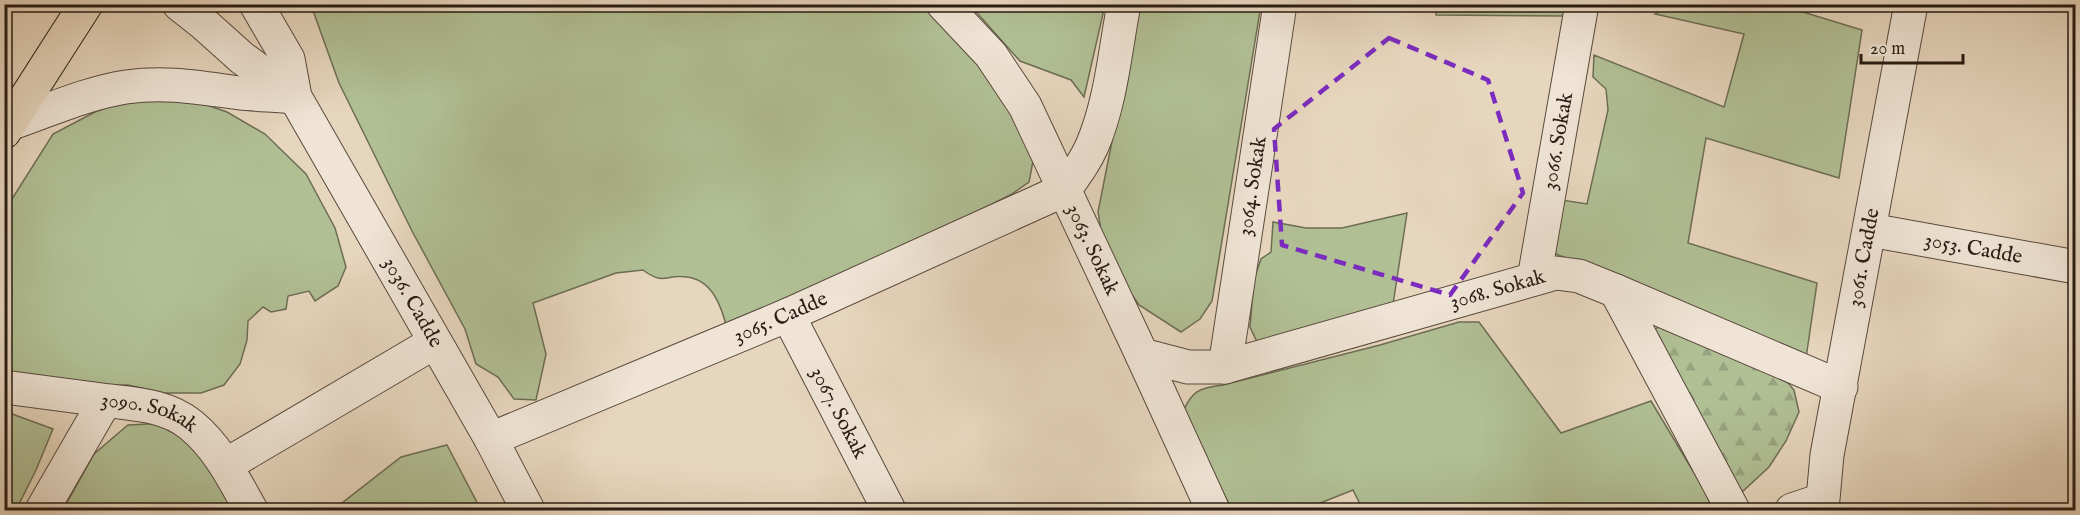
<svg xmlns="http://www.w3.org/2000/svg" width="2080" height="515" viewBox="0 0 2080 515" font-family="'IM FELL English',serif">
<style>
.grass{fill:#b1bf95;stroke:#6d6e54;stroke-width:1.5}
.forest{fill:url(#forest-firs);stroke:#6d6e54;stroke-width:1.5}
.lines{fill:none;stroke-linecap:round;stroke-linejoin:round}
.minor-casing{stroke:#584a3e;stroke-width:35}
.major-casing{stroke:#291c13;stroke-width:35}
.minor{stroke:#efe4d5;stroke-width:33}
.major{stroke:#e7d6be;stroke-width:33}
.marked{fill:none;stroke:#7b2cbf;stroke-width:4.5;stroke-dasharray:12 8;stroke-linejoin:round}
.labels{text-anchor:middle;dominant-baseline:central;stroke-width:6;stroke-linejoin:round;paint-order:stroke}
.street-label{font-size:21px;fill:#291c13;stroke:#efe4d5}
</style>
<defs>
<pattern id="forest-firs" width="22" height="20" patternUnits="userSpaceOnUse" patternTransform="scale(1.5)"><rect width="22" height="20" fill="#b1bf95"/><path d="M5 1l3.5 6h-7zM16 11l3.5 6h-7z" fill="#98a480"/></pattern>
</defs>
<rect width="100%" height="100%" fill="#e7d6be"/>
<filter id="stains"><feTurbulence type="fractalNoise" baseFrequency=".00333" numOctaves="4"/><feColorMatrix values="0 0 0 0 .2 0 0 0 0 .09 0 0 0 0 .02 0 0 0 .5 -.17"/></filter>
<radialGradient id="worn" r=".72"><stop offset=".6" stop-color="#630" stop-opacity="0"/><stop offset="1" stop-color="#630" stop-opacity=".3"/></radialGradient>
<!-- grass -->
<path class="grass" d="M311,5H923L995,78L1033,161L1029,182L1012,194L866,268L727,329C722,308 713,280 687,277C664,274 665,286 643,270L616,273L533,303L546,354L536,400L514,399L498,377L476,364L465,329L412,231L339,83Z
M970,5H1105L1084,97L1071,80L1020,61Z
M1139,5H1261L1212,301L1200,319L1181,332L1139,305L1115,270L1103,242L1098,212Z
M1436,5H1566L1564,16L1436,15Z
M1671,5H1780L1862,30L1839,178L1706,138L1688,243L1817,283L1806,358L1596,269L1553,253L1562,200L1587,204L1608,110L1606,89L1593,77L1594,55L1724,107L1744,34L1655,14Z
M133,98H187L227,112L265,134L306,174L335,228L346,267L338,286L315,301L309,291L288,296L286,309L271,312L263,307L248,321L247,340L240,364L224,385L201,393H164L128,385L78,386L5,376V210L53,134L95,112Z
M1407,213L1392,311L1257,342L1250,327L1254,279L1261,259L1271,252L1273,222L1306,228H1342Z
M1459,322H1479L1561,433L1651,401L1708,496L1711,510H1363L1353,490L1303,510H1232L1183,412C1192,390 1200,388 1223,385L1380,345Z
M4,411L53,429L36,470L16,510H5Z
M168,423L194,437L244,510H63L94,454L128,425Z
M447,445L481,510H333L401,457Z"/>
<!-- forest -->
<path class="forest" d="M1660,326L1783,377L1794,390L1799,412L1786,441L1769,467L1742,492L1654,330Z"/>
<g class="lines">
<!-- minor casing -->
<g class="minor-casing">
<g id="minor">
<path d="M179,4L203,23L242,58L295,97"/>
<path id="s1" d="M256,4L288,59L295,97L491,439L528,510"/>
<path id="s2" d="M943,4L991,55L1025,106L1142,355L1213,510"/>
<path d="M9,124C47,111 87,93 126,87C167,81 201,88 240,93C258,95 277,95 295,97"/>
<path id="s3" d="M1870,230L2076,267"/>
<path id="s4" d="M1534,279L1582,4"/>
<path d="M1616,291L1733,510"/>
<path id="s5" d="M788,315L889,510"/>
<path id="s6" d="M1142,355L1188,367H1225L1556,273L1579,276L1616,291L1841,387"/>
<path id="s7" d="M1225,367L1280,4"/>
<path id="s8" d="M4,387C35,391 65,395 95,399C128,404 164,403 191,425C219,448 234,480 251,510"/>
<path id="s9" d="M491,439L788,315L1064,190C1075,176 1085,162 1092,146C1111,102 1115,51 1124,4"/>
<path d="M226,465L435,342"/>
<path d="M42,510L105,401"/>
<path d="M1792,510L1822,500"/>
<path id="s10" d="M1822,510L1827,455L1911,4"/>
</g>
</g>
<!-- major casing -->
<g class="major-casing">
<path id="major" d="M4,132L86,4"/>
</g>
<!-- minor -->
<use href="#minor" class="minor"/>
<!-- major -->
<use href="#major" class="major"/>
</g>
<!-- marked area -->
<path class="marked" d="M1389,38L1488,80L1523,193L1450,295L1282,245L1274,129Z"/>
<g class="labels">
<!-- street labels -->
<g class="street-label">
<text stroke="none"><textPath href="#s4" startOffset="140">3066. Sokak</textPath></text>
<text stroke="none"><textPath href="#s7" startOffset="183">3064. Sokak</textPath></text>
<text stroke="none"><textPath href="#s2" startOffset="290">3063. Sokak</textPath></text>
<text stroke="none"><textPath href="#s3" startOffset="105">3053. Cadde</textPath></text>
<text stroke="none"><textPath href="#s10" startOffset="256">3061. Cadde</textPath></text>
<text stroke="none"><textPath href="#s6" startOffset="368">3068. Sokak</textPath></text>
<text stroke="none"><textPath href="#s1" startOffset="339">3036. Cadde</textPath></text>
<text stroke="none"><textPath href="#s9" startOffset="314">3065. Cadde</textPath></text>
<text stroke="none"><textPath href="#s5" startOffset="110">3067. Sokak</textPath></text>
<text stroke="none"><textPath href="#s8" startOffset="148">3090. Sokak</textPath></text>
</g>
</g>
<!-- margin -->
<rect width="2080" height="515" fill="none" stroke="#e7d6be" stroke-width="24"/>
<rect x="6" y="6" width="2068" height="503" fill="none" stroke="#291c13" stroke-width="3"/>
<rect x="12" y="12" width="2056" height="491" fill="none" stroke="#291c13" stroke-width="1.5"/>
<!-- scale -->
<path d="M1861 54v9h102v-9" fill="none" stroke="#291c13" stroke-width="3"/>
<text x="1870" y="54" font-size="18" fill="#291c13" stroke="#efe4d5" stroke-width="4.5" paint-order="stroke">20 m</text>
<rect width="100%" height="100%" filter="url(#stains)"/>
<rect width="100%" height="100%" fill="url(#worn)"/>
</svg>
